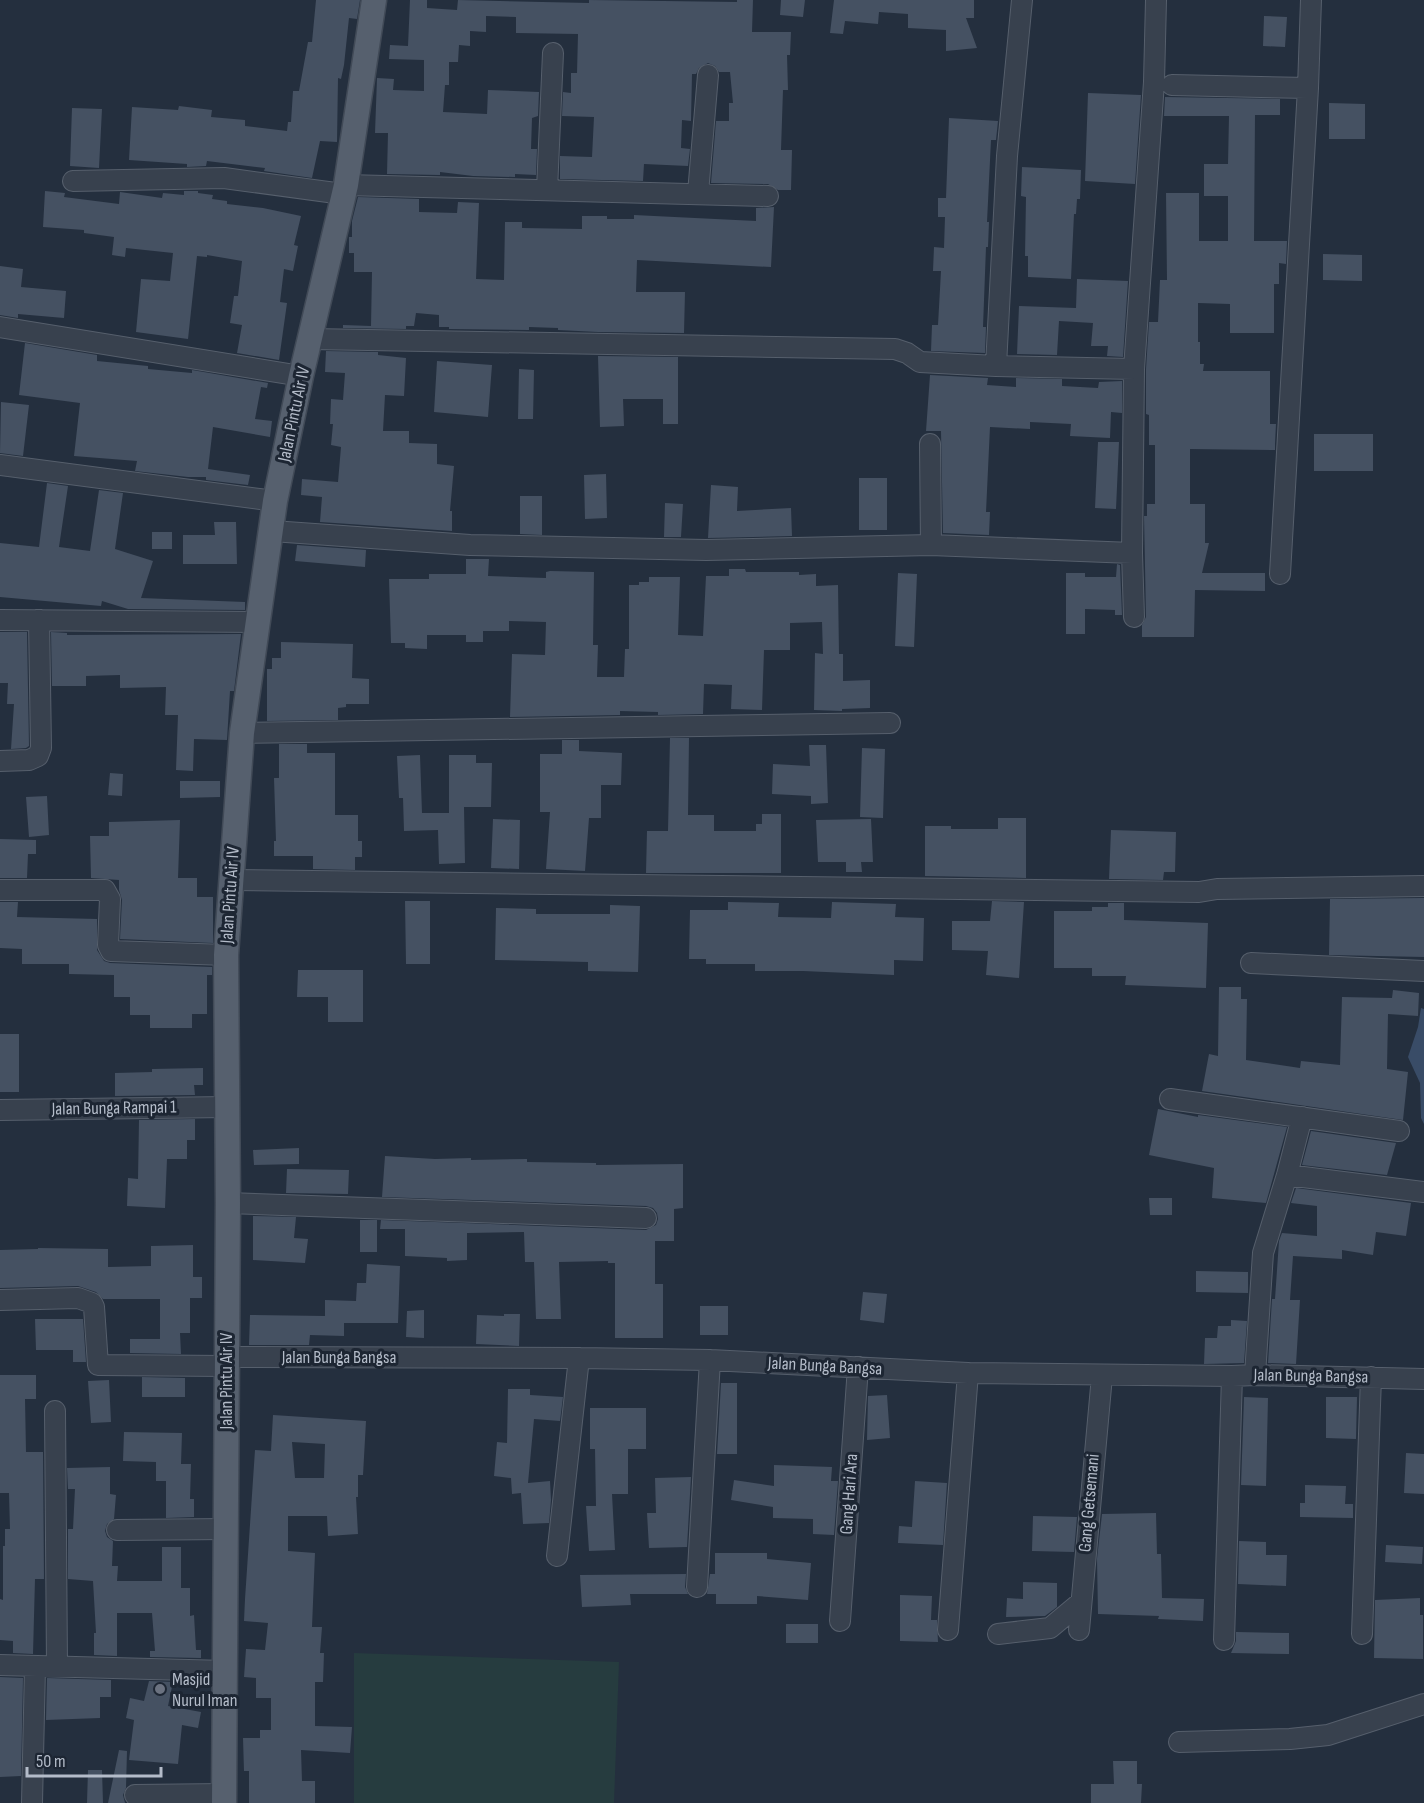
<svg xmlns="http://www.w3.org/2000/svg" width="1424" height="1803" viewBox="0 0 1424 1803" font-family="'Sofia Sans Condensed',sans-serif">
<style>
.green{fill:#263c3f}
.water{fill:#394c67}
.building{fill:#455162;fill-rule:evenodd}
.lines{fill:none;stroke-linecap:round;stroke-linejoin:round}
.minor-casing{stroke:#565f6c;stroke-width:22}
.major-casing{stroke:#414a57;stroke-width:27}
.minor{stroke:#38414e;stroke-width:20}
.major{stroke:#56606e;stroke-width:24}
.worship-dot{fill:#6b7280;stroke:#1d2633;stroke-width:2}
.labels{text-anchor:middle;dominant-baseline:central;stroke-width:6;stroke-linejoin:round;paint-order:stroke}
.street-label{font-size:18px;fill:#b4bcc9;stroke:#1d2633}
.poi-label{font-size:18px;fill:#b4bcc9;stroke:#1d2633;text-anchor:start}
</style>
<rect width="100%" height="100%" fill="#242f3e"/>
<!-- green -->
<path class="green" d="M354,1653L619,1662L614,1803H354Z"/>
<!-- water -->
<path class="water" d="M1421,1008L1424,1009V1124L1421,1118L1420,1083L1408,1057L1418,1027Z"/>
<!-- building -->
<path class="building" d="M316,0H360L357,19L349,18L344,65L341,79L338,78L337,142L320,141L312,178L264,171L265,168L207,161L206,166L187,167V164L129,160L132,107L178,110L179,106L212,110L211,117L245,120V126L287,131L288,122H291L293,91H299L308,42H312Z
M410,0H427V8L457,10L458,0L589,3V0L737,2V0H753L752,32H791L790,55H787L788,90H783L781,150H792L791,190H778L768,184L711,183L716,121H729V103H733L730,72H719L715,66L708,63L699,68L696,74H692L691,121L682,120L681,148L690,149L688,166L644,164L643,181L560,179V156L592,157L594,117L562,116L563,92L571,93V73H577L578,34L516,33V17L486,16V32L470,31V46L459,45L458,62H449V85H445L443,112L487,114L488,90L539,92L538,116L532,118L531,149H537L536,175L515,174V177L473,176L440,172V175L387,174L388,133H375L377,78L394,79L393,90L424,91V60L389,59L390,45L408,46Z
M781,0H805L803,17L780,15Z
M834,0H974V18H966L977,48L946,51V30L908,28V14L879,12L878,24L845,21L843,34L830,33Z
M1264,16L1287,17L1285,47L1263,46Z
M1088,93L1141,95L1135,184L1085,181Z
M1165,97L1280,99V115H1255L1254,241H1287L1286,264L1279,263V284H1274V333H1230V304L1198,303V342H1200V364H1204L1203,371H1270V424H1276L1275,444V450L1190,449V504H1205V543H1209L1202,573H1265V591L1195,590L1194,637H1142V625L1146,617L1144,516H1147V504H1155V445H1149V415L1146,414V369L1149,322H1158L1160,280H1167L1166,193H1199V241H1228V196H1204V164H1228L1229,116H1164Z
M1329,103L1365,104V139H1329Z
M72,108L102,109L99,168L70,166Z
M949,118L998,121L996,140H991L987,222H989L988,247H986L983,327H986L985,353L931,351L932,325H938L941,271H933L934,247L944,248L945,217H938V198H946Z
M1022,167L1081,170L1080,199H1077L1076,214H1074L1071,279L1028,277V256H1025L1026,197L1021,196Z
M45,191L65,193L64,197L119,204L120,192L162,198L163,193L184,195V191H198V193L213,195L212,199L227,201V204L263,208L301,216L294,245L298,246L293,271L284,269L280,302L287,303L279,360L237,353L242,325L230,323L234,296H238L242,261L207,255V257L197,256L188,339L136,332L141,279L170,281L173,253L126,248L125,257L112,255L114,237L84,233V230L43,227Z
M358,197L419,199V212L457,213L458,202L479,203L476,279L504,280L505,222H522V228L582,229V216H607V219H634V215L756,221V208L774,207L771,267L637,260L636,292H685L684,333L598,332L558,330V328L529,327V330L449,329V327H439V315L416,313L414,326H406V329L343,328V325L371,326L372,272H354V253H349V237H352V221Z
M1323,254L1362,255V281L1323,280Z
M0,266L23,269L21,287L66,291L64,318L18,314V318L0,315Z
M1077,279L1128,281L1123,357L1107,356L1108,346H1091L1093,323L1059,321L1057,355L1017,354L1019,306L1076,308Z
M25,343L97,355V361L148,366V369L192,373V370L268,383L267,388L261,387L255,419L272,421L270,437L213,427L208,469L250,475L248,485L206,480V477H188L135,471L137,461L74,456L80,403L19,395Z
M326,351L378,352V355L406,358L404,396L385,395L383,431H409V443L437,444V464L454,466L450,511H452V531L320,522L322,497L301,495L302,479L338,482L341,447L331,445L333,424H330L331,399L343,400L345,373L325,372Z
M598,356L678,357V424H663V399H623L624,426L600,427Z
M437,361L492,365L488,417L434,412Z
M519,369L534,370L533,419H518Z
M930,375L988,378L987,385L1016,387V378L1062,379V386L1098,388L1099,382L1122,381V413L1111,412L1110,438L1070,436L1071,424L1030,422V429L990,427L986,512H990L989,535L943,533L941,431H926Z
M1,402L29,405L23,456L0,453Z
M1314,434H1373V471H1314Z
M1098,442H1119L1116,509L1095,508Z
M606,474L607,518L585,519L584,475Z
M859,478H887V530H859Z
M47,483L68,486L59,547L90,551L99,490L123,493L115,549L153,561L141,598L245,602V610L128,609L102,601L101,606L0,597V543L39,547Z
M711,485L738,487L737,511L791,508L792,536L708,538Z
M520,496H542V535L520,534Z
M665,503L683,504L681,537H664Z
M214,522H236L237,564H183V535H215Z
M152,532H172V549H152Z
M297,545L366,550L365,567L295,561Z
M466,559H489L488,576L546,578V572L550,571L594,572L593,645H598L597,677H624L625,649H629V585H639V582H649V577H680L678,635L703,636L706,576H729V569H745L746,572H799V575L816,574V586L838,585L839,654H843V681L870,680V708L842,709V711L814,710L815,653L823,654L822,622L790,623V650H764L762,710L731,709L732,685L704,684L703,714L658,715V712L620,711V715L510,717L512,654L545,655L546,622L509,621V631H483V642H466V635H427V649L405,648V643H391L389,579H429V574H466Z
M1117,564L1120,565L1122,615H1115V610L1085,609V634H1066V573H1085V577H1116Z
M898,573L917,574L914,647L895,646Z
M0,632H27L29,746L26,748L11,749L14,704H7L8,683H0Z
M51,632L67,633V635L241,634L234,691H230L227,740L194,739L193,771L176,770L178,715H165L166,687L120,688V675L86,676V686H52Z
M281,642L353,644L352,678L369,679V704H346V707L338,708V720L267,721V669H272V658H281Z
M670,738H689L688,815H714V831H756V824H762V814H781V873H646L647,831H668Z
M562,740H579V751L622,753L621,785H601V818H589L585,871L546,869L550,812H540V754H562Z
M279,744H307V753H335V815H358V841H362V857H355V870L313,869V856H274V841H276L274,778H279Z
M809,745H826L828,803L811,804V796L772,794L773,764L810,766Z
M862,748L885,749L883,818L860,817Z
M420,755L422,813H449V755H476V763H492L491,807H464L465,863L439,864L438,830L404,831L403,798H399L397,756Z
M110,773L123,774L122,796L108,795Z
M180,781H220V797L180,798Z
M47,796L49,835L29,837L26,797Z
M998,818H1026V878L925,876V826H951V829H998Z
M493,819L520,820L519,869L491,868Z
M871,819L873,862H861L862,872H846V862H818L816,820Z
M180,820L178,878H197V897H213V943L120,939L122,900L119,890V880L91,878L90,836H109V822Z
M1111,830L1176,832L1175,872H1164L1163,880L1109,879Z
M0,839L36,840V854H28L27,878H0Z
M1424,898V957L1329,955L1330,899Z
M405,901H430V964H406Z
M992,901L1024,902L1019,978L986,975L988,951L952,950V921H990Z
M0,902H18L17,917L97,919V950L104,961L110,963L212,967V975H207V1014H192V1028H150V1015H130V997H114V975L69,974V964H22V949L0,948Z
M728,902L779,903L778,917L831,918L832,902L896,904L895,917L924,918L923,961L894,960V975L803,971H755V964H706V959H689L690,910H728Z
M1108,903H1124V920L1208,923L1206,988L1125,985L1126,976H1092V968H1054V911H1092V907H1108Z
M610,905L640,906L638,972L588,971V962L495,960L496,908L536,909V914H610Z
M298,970H363V1022H328V997H297Z
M1219,987H1241V999H1247L1246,1060L1300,1068L1301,1061L1340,1065L1342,997L1392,998L1393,990L1419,993L1418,1016L1388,1014L1387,1069L1408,1072L1403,1120L1202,1091L1209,1054L1218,1056Z
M0,1034H19V1092H0Z
M203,1068V1085H194L195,1095L115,1096V1073L152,1072V1069Z
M1158,1109L1198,1117V1115L1287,1127L1266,1203L1212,1198L1214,1168L1149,1155Z
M195,1119V1140H187V1159H167L165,1208L127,1206L128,1178L138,1179L139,1120Z
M1311,1131L1396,1143L1387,1175L1302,1165Z
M299,1148V1164L254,1165L253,1150Z
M385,1156L435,1159L471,1158V1160L527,1159V1162L596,1163V1165L683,1164V1208L674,1209V1241H655V1284H663V1338H615V1263H608V1261L559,1262L561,1319H536L534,1262H525L524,1232L467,1233V1260L447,1261V1258L405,1256V1229H380L381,1220L646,1230L656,1225L658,1219L657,1213L653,1208L646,1206L382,1197Z
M287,1169L349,1170L348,1194L286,1193Z
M1296,1188L1411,1203L1406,1236L1376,1232L1373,1255L1342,1250V1259L1293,1256L1290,1300H1300L1296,1364L1268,1363L1272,1299H1275L1279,1241L1282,1233L1317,1236V1206L1291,1203Z
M1149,1198H1172V1215H1150Z
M253,1216L296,1217L294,1238L308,1239L305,1263L253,1260Z
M360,1220H377V1252H360Z
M193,1245V1277H202V1298H190V1333H180L181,1354L130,1353V1339H160V1299H103L96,1292L78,1286L0,1288V1250L38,1249V1248L108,1249V1267L151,1266V1246Z
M367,1264L400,1266L398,1323H344V1336L310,1335L309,1345H249L250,1315L325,1316V1300L356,1301L357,1283H366Z
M1196,1271L1248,1272V1293L1196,1292Z
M863,1292L887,1294L884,1323L860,1320Z
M700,1306H728V1335H700Z
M424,1310V1338L406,1337L407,1311Z
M504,1314H520L519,1346L476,1344L477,1315L504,1316Z
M35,1319H83L86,1362H73V1350H36Z
M1231,1320L1247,1321L1244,1363L1204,1364L1205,1338H1217L1218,1326H1231Z
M0,1375H36V1399H25L26,1452H43L44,1579H35L33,1654L13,1653V1641L0,1640V1599L3,1600V1546H5V1529H10L9,1493H0Z
M142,1377L185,1378V1397H142Z
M109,1380L111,1422L91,1423L88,1381Z
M721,1383H737V1454H717Z
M508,1389H530V1395L563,1397L560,1421L534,1419L528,1483L550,1481L551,1500L549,1523L523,1524L521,1493L512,1494L511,1478L494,1476L497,1442L507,1443Z
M887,1395L890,1438L867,1440L868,1396Z
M1244,1397L1268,1398L1266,1486L1241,1485Z
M1326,1397H1357L1356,1439L1326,1438Z
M590,1408H646V1449H628V1494H612L615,1550L589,1551L586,1506H596L595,1449H590Z
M273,1415L366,1421L363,1475H358V1497H356L358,1534L328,1536L327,1516H288V1551L315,1553L312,1627H322L320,1653H324L323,1682H315V1726L352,1727L350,1753L301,1750L302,1781H315V1803H249V1771H244L243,1738H260V1730H271V1698H256V1678L244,1677L246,1649L265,1650L268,1623L244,1621L245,1599L255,1450L271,1451ZM292,1442L325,1444L324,1478H295Z
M124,1432L182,1433L181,1464H191L190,1499H194V1517L166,1518V1481H156V1462L123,1461Z
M1406,1453L1424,1454V1494L1404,1493Z
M774,1465L832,1467L831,1481H838L834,1535L813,1534V1519L773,1518V1507L731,1500L734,1480L774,1486Z
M110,1467V1494L116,1495L114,1519L107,1524L105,1531L107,1537L113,1541L112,1566H118L117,1581H162V1547H181V1588H190V1616L194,1615L196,1650H201V1658L150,1657V1651H155L152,1613H117V1656L94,1655V1633H96L93,1581L68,1579V1529H73L75,1489H68L67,1468Z
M691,1477L687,1547L649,1548L647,1513H656L655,1478Z
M915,1481L947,1483L943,1545L898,1543L899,1526L912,1527Z
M1305,1485L1346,1486L1345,1504H1353V1518L1300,1517V1503H1305Z
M1156,1513L1157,1554H1161L1162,1598L1204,1599L1203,1621L1158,1619L1159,1616L1098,1614L1097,1559L1102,1514Z
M1033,1516L1077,1517L1074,1552L1032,1551Z
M1239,1541L1266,1542V1555H1287L1286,1586L1238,1584Z
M1386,1545L1423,1547L1422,1564L1385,1562Z
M715,1553H767V1559L811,1563L808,1600L757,1596V1604H716V1594H707L710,1574H715Z
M686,1574L685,1587L688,1594H630L631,1605L582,1607L580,1575Z
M1023,1582L1057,1583V1607L1045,1616L1006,1617L1007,1598L1023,1599Z
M900,1595L932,1596L931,1620H937L938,1642L900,1641Z
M1420,1598V1615H1423V1659L1374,1658L1375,1600Z
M786,1624H818V1643H786Z
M1236,1632L1289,1633V1654L1231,1653L1236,1641Z
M0,1677L23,1678L21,1776L0,1777Z
M47,1678L111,1680V1697H100V1718L46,1720Z
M149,1681L173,1682L168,1706L201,1712L198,1728L182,1725L178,1764L129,1760L134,1720L126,1718L130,1698L144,1701Z
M119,1750L127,1751L126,1788L123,1795L125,1803H108Z
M1113,1761H1137V1784H1142L1141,1803H1091V1784H1114Z
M88,1770H102L103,1803H87Z"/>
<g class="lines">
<!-- minor casing -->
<g class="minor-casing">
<path id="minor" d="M1172,85L1308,88
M73,181L224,178L343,194
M346,185L768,196
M547,190L553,53
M698,193L708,75
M0,327L301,376
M311,339L895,349L907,353L920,362L996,366L1007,156L1022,0
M996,366L1134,369
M930,444L931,545
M0,465L275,501
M272,531L470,545L706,550L931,545L1132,553L1134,369L1154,82L1156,0
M1132,553L1134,617
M1280,574L1308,88L1311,0
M0,620L259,622
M242,733L890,723
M0,761L29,760L38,756L41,748L39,620
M230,880L1199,892L1217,889L1424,886
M0,890H105L110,899L108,945L111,951L226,955
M1251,963L1424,971
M1170,1099L1399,1131
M0,1110L227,1107
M1287,1175L1424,1192
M228,1203L646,1218
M0,1300L78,1298L92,1303L94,1307L98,1365L226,1366
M226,1357L579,1358L710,1360L968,1373L1232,1376L1255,1375L1424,1379
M1255,1375L1263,1253L1287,1175L1302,1117
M55,1411L57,1666
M117,1530L226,1529
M557,1556L579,1358
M697,1587L710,1360
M840,1621L858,1367
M948,1630L968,1373
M1079,1630L1102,1376
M998,1634L1050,1628L1080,1603
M1362,1634L1371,1377
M1224,1640L1232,1376
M0,1665L226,1671
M1179,1742L1290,1739L1328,1735L1424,1704
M135,1795L224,1794
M32,1803L35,1667"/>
</g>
<!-- major casing -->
<g class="major-casing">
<path id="major" d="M224,1803L228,1203L226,955L242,733L275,501L301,376L346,185L374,0"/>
</g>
<!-- minor -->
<use href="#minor" class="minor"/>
<!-- major -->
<use href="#major" class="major"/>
</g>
<!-- markers -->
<circle class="worship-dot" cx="160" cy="1689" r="6"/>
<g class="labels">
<!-- street labels -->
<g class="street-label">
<text transform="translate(294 414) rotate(-78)">Jalan Pintu Air IV</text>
<text transform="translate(230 895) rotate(-86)">Jalan Pintu Air IV</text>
<text transform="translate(114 1108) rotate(-1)">Jalan Bunga Rampai 1</text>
<text x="339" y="1357">Jalan Bunga Bangsa</text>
<text transform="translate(825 1366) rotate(3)">Jalan Bunga Bangsa</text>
<text transform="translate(1311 1376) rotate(1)">Jalan Bunga Bangsa</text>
<text transform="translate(226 1381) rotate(-90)">Jalan Pintu Air IV</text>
<text transform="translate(849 1494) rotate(-86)">Gang Hari Ara</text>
<text transform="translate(1089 1503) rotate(-85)">Gang Getsemani</text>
</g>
<!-- poi labels -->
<g class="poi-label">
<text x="172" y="1679">Masjid<tspan x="172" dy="21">Nurul Iman</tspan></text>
</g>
</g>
<!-- scale -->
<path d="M27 1767v9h134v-9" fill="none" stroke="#b4bcc9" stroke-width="3"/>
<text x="36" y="1767" font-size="18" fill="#b4bcc9" stroke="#1d2633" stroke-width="4.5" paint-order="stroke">50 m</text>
</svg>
